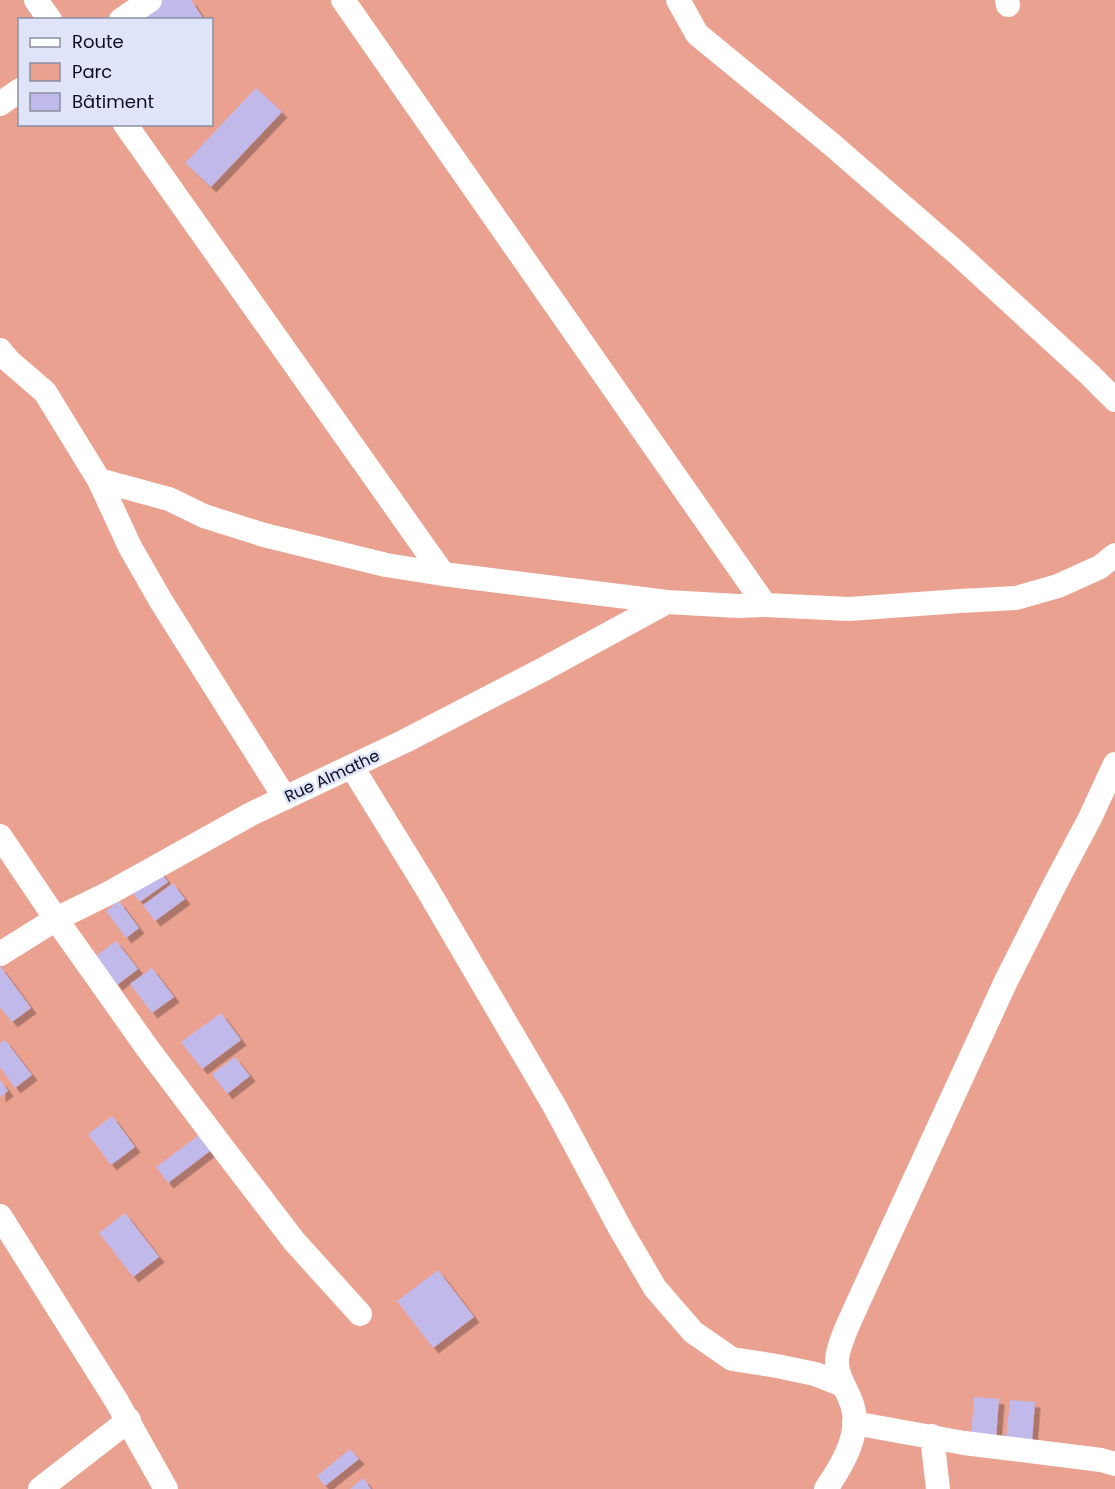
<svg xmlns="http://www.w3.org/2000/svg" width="1115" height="1489" viewBox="0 0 1115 1489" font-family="Poppins,sans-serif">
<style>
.green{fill:#eba190;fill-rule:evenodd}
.building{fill:#c2b9eb;filter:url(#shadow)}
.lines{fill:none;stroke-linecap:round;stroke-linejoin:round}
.minor{stroke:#fff;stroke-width:24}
.labels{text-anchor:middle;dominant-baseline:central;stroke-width:5;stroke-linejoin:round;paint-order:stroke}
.street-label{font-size:16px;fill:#0a0e1f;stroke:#dfe4f9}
</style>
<defs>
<filter id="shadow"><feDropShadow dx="5.5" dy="5.5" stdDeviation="0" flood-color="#0004"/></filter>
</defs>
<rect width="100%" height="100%" fill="#cbd6fe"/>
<!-- green -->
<path class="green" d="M0,0H1115V1489H0ZM20,20H212V124H20Z"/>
<!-- building -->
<path class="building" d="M162,0H191L204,20H148L143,13Z
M256,88L282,112L211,187L185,163Z
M159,870L168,882L140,902L131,891Z
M173,883L185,899L155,921L143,905Z
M119,901L139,928L126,938L106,911Z
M116,941L138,969L117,985L96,956Z
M0,966L31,1008L12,1022L0,1007Z
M152,968L174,997L152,1013L130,984Z
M221,1013L241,1040L202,1069L181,1042Z
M5,1040L32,1075L15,1088L0,1067V1043Z
M235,1057L250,1076L227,1094L212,1074Z
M0,1080L8,1091L0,1097Z
M112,1116L135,1147L111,1165L88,1134Z
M199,1135L210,1151L168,1183L156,1167Z
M125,1213L159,1257L133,1277L99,1233Z
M438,1270L474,1317L433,1348L397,1301Z
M974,1397L999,1399L996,1439L971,1437Z
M1010,1400L1035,1402L1032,1442L1006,1439Z
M350,1449L359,1459L325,1486L317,1476Z
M363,1478L371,1489H350Z"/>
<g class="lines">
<!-- minor -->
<path class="minor" d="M36,0L50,20
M343,0L765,605
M678,0L697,34L830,143L958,254L1089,374L1115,400
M1007,0L1008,5
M121,20L150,0
M0,104L20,90
M125,124L443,574
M0,350L9,361L45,392L99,480L169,499L204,516L264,535L386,565L443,574L667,602L738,606L765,605L849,609L960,601L1016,598L1058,586L1100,567L1115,555
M99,480L130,547L161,601L285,798
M352,767L426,887L555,1107L621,1230L655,1288L693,1332L732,1359L777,1366L815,1374L843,1385
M0,836L56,919L148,1049L225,1151L294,1241L360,1314
M0,954L56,919L111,892L251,814L405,741L542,670L667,602
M0,1216L116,1400L166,1489
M854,1423L964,1443L1101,1460L1115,1464
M932,1436L938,1489
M40,1489L129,1420
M826,1489C843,1464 864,1430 850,1399C845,1386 836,1375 837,1361C837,1345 854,1312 861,1296L1006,981L1055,884L1090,818L1115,764"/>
</g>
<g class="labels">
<!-- street labels -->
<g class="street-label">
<text transform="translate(332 776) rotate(-25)">Rue Almathe</text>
</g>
</g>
<!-- legend -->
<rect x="18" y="18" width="195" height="108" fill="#dfe4f9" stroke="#8a8ea2" stroke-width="1.5"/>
<rect x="30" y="38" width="30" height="9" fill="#ffffff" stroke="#8a8ea2" stroke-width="1.5"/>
<text x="72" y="48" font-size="18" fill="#0a0e1f">Route</text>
<rect x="30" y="63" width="30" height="18" fill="#eba190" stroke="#8a8ea2" stroke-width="1.5"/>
<text x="72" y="78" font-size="18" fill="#0a0e1f">Parc</text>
<rect x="30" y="93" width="30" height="18" fill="#c2b9eb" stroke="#8a8ea2" stroke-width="1.5"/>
<text x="72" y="108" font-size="18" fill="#0a0e1f">Bâtiment</text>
</svg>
